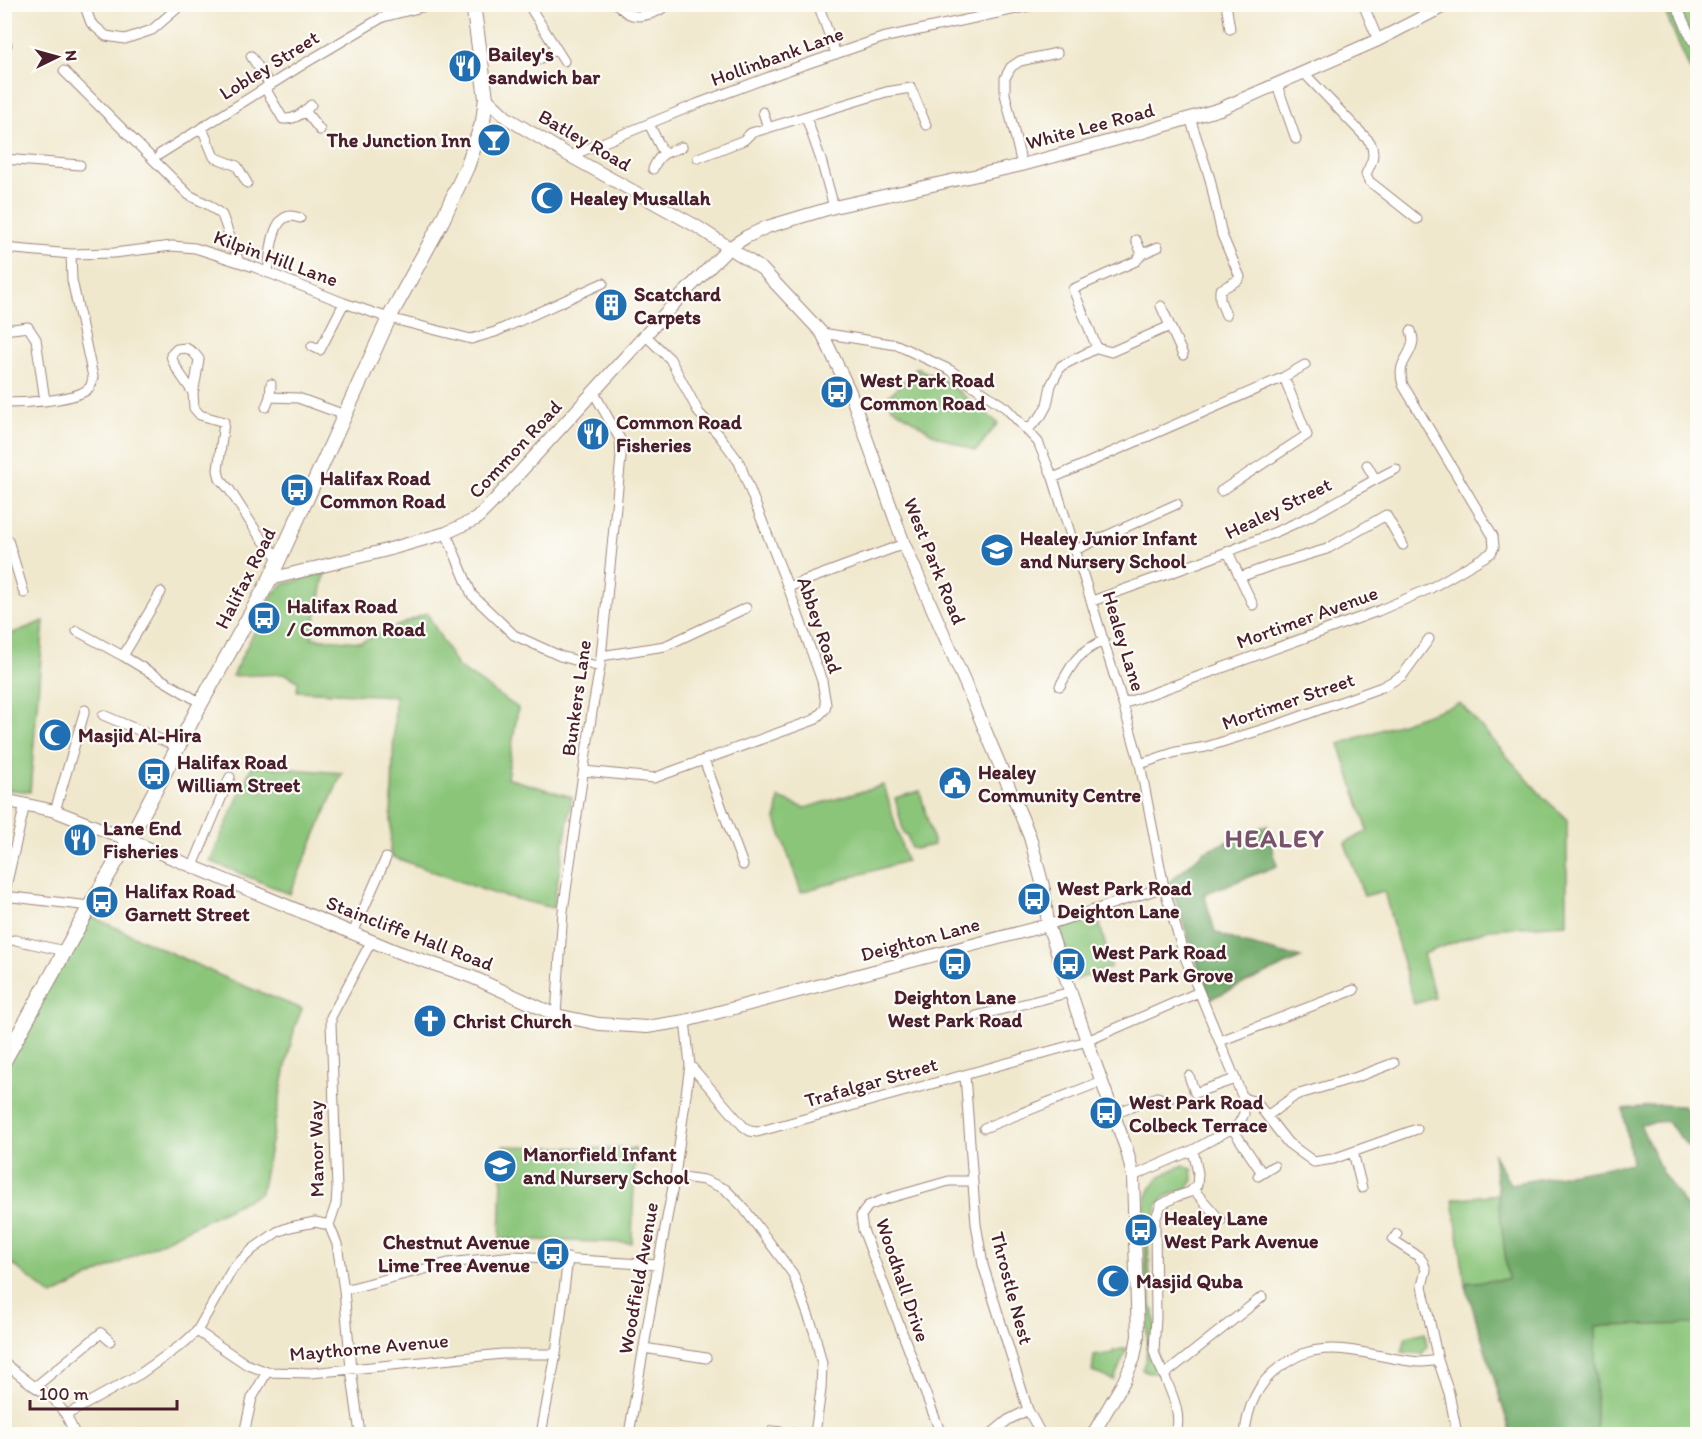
<svg xmlns="http://www.w3.org/2000/svg" width="1702" height="1439" viewBox="0 0 1702 1439" font-family="Itim,sans-serif">
<style>
.green{fill:#8ac579;stroke:#6a7252;stroke-width:1.5}
.forest{fill:#6faa69;stroke:#5c644a;stroke-width:1.5}
.lines{fill:none;stroke-linecap:round;stroke-linejoin:round}
.street-casing{stroke:#9d847c;stroke-width:11}
.secondary-casing{stroke:#9d847c;stroke-width:14}
.primary-casing{stroke:#9d847c;stroke-width:16}
.street{stroke:#fff;stroke-width:9}
.secondary{stroke:#fff;stroke-width:12}
.primary{stroke:#fff;stroke-width:14}
.labels{text-anchor:middle;dominant-baseline:central;stroke-width:4.5;stroke-linejoin:round;paint-order:stroke}
.poi-label{font-size:20px;font-weight:bold;fill:#4a1f2b;stroke:#fdfcf7;text-anchor:start}
.street-label{font-size:20px;fill:#4a1f2b;stroke:#fdfcf7}
.district-label{font-size:26px;font-weight:bold;letter-spacing:1.5px;fill:#79536c;stroke:#fdfcf7}
</style>
<rect width="100%" height="100%" fill="#fdfcf7"/>
<filter id="ink" filterUnits="userSpaceOnUse"><feTurbulence type="fractalNoise" baseFrequency=".0167" numOctaves="2"/><feDisplacementMap in="SourceGraphic" scale="12" xChannelSelector="R" yChannelSelector="G"/><feConvolveMatrix kernelMatrix="1 2 1 2 8 2 1 2 1" color-interpolation-filters="sRGB"/></filter>
<filter id="wash" filterUnits="userSpaceOnUse"><feTurbulence type="fractalNoise" baseFrequency=".008" numOctaves="4" result="noise"/><feDisplacementMap in="SourceGraphic" scale="24" xChannelSelector="R" yChannelSelector="G"/><feGaussianBlur stdDeviation="1.35" result="paint"/><feColorMatrix in="noise" values="0 0 0 0 0 0 0 0 0 0 0 0 0 0 0 0 0 1.4 0 .05"/><feComposite in="paint" operator="in"/></filter>
<g filter="url(#wash)">
<rect width="100%" height="100%" fill="#f0e8cd"/>
<!-- green -->
<path class="green" d="M1662,5H1697V73L1690,70Z
M917,368L947,382L998,423L976,451L935,435L892,407L887,398Z
M325,572L312,638L361,642L427,613L457,666L518,708L507,778L572,797L553,908L492,893L390,856L395,696L297,691L298,681L286,674L232,676L274,593L282,585Z
M44,621L30,792L5,789V636Z
M1460,703L1543,797L1567,819V924L1489,929L1423,954L1435,998L1414,1004L1384,891L1364,896L1345,843L1368,831L1339,744Z
M252,766L342,773L290,894L210,861Z
M884,785L906,861L801,892L776,820L779,798L805,808Z
M920,791L934,845L915,849L911,848L907,834H904L895,798Z
M1097,913L1111,967L1076,980L1059,928L1063,924Z
M86,914L232,981L302,1009L295,1026L288,1056L261,1193L52,1296L5,1258V1061Z
M503,1146L635,1149L632,1243L500,1239Z
M1184,1165L1192,1169L1193,1180L1188,1188L1166,1196L1159,1203L1148,1236L1151,1306L1154,1311L1159,1374L1142,1370C1150,1351 1147,1331 1146,1311C1145,1285 1145,1259 1145,1233C1144,1219 1143,1200 1151,1188C1159,1175 1171,1170 1184,1165Z
M1498,1194L1508,1279L1465,1283L1453,1199Z
M1697,1324V1434H1596L1595,1326Z
M1425,1332L1427,1347L1422,1354L1402,1352L1406,1337Z
M1127,1348L1114,1380L1092,1372L1094,1356L1113,1353V1351Z"/>
<!-- forest -->
<path class="forest" d="M1267,825L1277,866L1204,894L1215,932L1242,943L1301,958L1210,999L1169,882L1205,851Z
M1659,1105L1683,1106L1697,1126V1145L1688,1147L1667,1121L1640,1124L1663,1174L1697,1221V1324L1595,1326L1596,1434H1511L1465,1283L1508,1279L1493,1153L1510,1184L1632,1163L1623,1109Z"/>
</g>
<g filter="url(#ink)">
<g class="lines">
<!-- street casing -->
<g class="street-casing">
<path id="street" d="M84,4L91,23L106,36L125,39L152,30L182,4
M528,4L564,61
M617,4C620,7 625,12 629,14C640,19 659,13 667,4
M818,4L836,54
M1226,4L1230,29
M1363,4L1378,40
M1676,4L1692,40L1698,38
M4,42L7,45
M251,56L270,85
M538,60L556,49
M64,71L189,195L209,205L222,215L239,262
M1304,73L1370,142C1376,154 1372,162 1366,174L1369,181L1417,219
M1277,85L1296,139
M265,88L283,119C295,120 303,113 311,105
M305,111L320,130
M763,112L768,128
M806,117L821,160L834,207
M1190,118L1210,179L1222,235L1240,277L1238,280L1220,290V300L1226,315
M649,124L664,154
M202,128L214,157L237,166L247,183
M160,154L302,65L383,17L434,4
M570,156L697,104L780,73L882,38L1039,4
M698,158L744,140L751,133L886,92L911,88L926,125
M4,159L80,165
M1022,165L1005,94V78L1011,67L1020,61L1057,53
M653,169C660,152 666,153 682,147
M1136,240L1142,254
M4,248L71,254L114,253L172,246L195,248L254,267L344,303L389,318L471,339L495,332L603,283
M268,273C270,258 271,218 290,216C294,216 297,217 300,218
M1161,306L1183,355
M4,330L28,327L36,339L45,401
M822,333L897,345L950,370L1006,408L1038,442L1053,478L1123,704L1140,764L1164,887L1184,955L1243,1098L1244,1114L1238,1125L1193,1150L1133,1176
M312,346L320,350L344,303
M1097,348L1073,289L1136,261L1142,254L1158,247
M193,393C186,381 173,367 171,355L177,349L186,348L194,353L199,359L196,378L193,393L194,408L200,415L224,422L218,470L220,479L229,489L258,534L279,559
M270,397L298,398L345,415
M4,403C22,403 79,401 90,387C92,384 92,381 93,377L72,280L71,254
M266,407L270,397L271,384
M1027,430L1041,416L1047,405L1051,385L1061,366L1097,348L1111,352L1170,326
M1367,465L1375,479
M1053,478L1284,377L1305,365
M1221,491L1307,435L1284,377
M446,533L472,595L514,635L560,656L600,667
M4,541L8,540L24,593
M1075,550L1177,504
M1228,552L1253,605
M1240,577L1270,566L1327,549L1386,515L1403,545
M788,587L904,544
M1092,601C1161,576 1231,553 1298,522C1332,506 1362,485 1396,469
M77,631L123,656L201,703
M123,656L161,592
M601,656L665,646L746,608
M1060,686C1074,660 1077,654 1104,640
M1123,704L1378,611L1431,588L1491,553L1494,547L1493,536L1403,385C1396,361 1410,360 1413,341C1413,338 1412,334 1411,331
M103,715L178,747
M704,760L743,865
M1140,764L1176,752L1206,747L1277,725L1382,687L1402,676L1429,639
M584,771L654,778L814,720L825,709L826,704L822,681L788,587L739,462L719,435L699,413L670,359L646,336
M55,811L85,710
M193,866L230,777
M4,895L25,804
M4,896L90,906
M1048,925L1164,887
M353,933L386,858
M4,945L8,941L15,940L65,951
M556,1015L563,911L592,712L600,667L621,457L620,439L594,393
M976,1016L1071,992
M1220,1041L1354,990
M690,1065L743,1126L750,1131L757,1132L1087,1041L1199,992
M965,1075L976,1224L983,1265L1028,1410L1041,1434
M1189,1076L1195,1093L1235,1079
M1243,1098L1256,1102L1288,1143L1314,1162L1333,1159L1417,1129
M1114,1114L1157,1097L1168,1101
M1267,1116L1296,1095L1357,1077L1394,1063
M984,1128L1102,1081
M1232,1128L1262,1173
M1353,1152L1362,1188
M675,1176L704,1180L725,1189L743,1207L793,1274L814,1331L822,1364L821,1390L815,1434
M1258,1176L1274,1166
M1193,1189L1221,1221
M1397,1234L1393,1240L1418,1256L1423,1262L1426,1270L1422,1286L1438,1360L1449,1393L1457,1434
M344,1290L448,1263L514,1256L658,1265
M197,1331L246,1364L267,1372L311,1373L502,1354H556
M644,1348L706,1358
M4,1363L35,1387L53,1398L66,1415L75,1434
M1164,1375L1157,1361L1154,1351L1156,1318L1155,1220L1161,1205L1175,1197L1190,1192L1197,1185L1198,1173L1193,1150
M35,1387L101,1333L110,1341
M66,1415L140,1374L184,1343L197,1331L233,1268L253,1249L277,1232L290,1227L315,1222L329,1225
M772,1431L800,1434
M244,1434L252,1398L267,1372
M360,1434L351,1369L344,1290L337,1244L329,1225L336,1204L337,1190L331,1023V1017L372,940
M541,1434L556,1354L568,1258
M629,1434L658,1265L675,1176L690,1065L685,1021
M941,1434L863,1230L861,1216L868,1206L886,1199L949,1181H973
M991,1434L1008,1420L1028,1410
M1176,1434C1182,1414 1172,1394 1164,1375L1262,1297
M1245,1434C1247,1408 1258,1382 1280,1367C1286,1363 1293,1358 1300,1355C1338,1339 1381,1360 1420,1362C1426,1362 1432,1361 1438,1360"/>
</g>
<!-- secondary casing -->
<g class="secondary-casing">
<path id="secondary" d="M486,98L507,118L570,156L696,226L762,269L822,333L850,392L904,544L967,687L1030,837L1044,890L1048,925L1087,1041L1127,1151L1133,1176L1138,1336L1134,1358L1124,1381L1093,1434
M270,579L383,551L446,533L476,519L492,503L682,295L729,248L746,237L767,227L834,207L1022,165L1140,133L1220,109L1378,40L1448,4
M4,800L55,811L129,840L398,952L472,977L556,1015L599,1024L647,1027L685,1021L1048,925"/>
</g>
<!-- primary casing -->
<g class="primary-casing">
<path id="primary" d="M4,1061L90,906L129,840L201,703L270,579L389,318L441,223L467,167L483,121L486,98L473,4"/>
</g>
<!-- street -->
<use href="#street" class="street"/>
<!-- secondary -->
<use href="#secondary" class="secondary"/>
<!-- primary -->
<use href="#primary" class="primary"/>
</g>
</g>
<!-- icons -->
<defs>
<g id="restaurant-disc" transform="scale(1.725)"><circle r="9.5" fill="#1f6fb2" stroke="#fdfcf7"/><path d="M-5-6h1v4h1v-4h1v4h1v-4h1v5L-1.5 .5V6h-2V.5L-5-1ZM5-6V6H3V1.5H1.5Q1.5-4 5-6Z" fill="#fff"/></g>
<g id="bar-disc" transform="scale(1.725)"><circle r="9.5" fill="#1f6fb2" stroke="#fdfcf7"/><path d="M-6-5H6L.8 .8V4.5H3.5V6h-7V4.5H-.8V.8Z" fill="#fff"/></g>
<g id="mosque-disc" transform="scale(1.725)"><circle r="9.5" fill="#1f6fb2" stroke="#fdfcf7"/><path d="M3.5-4.9A6 6 0 1 0 3.5 4.9A5 5 0 1 1 3.5-4.9Z" fill="#fff"/></g>
<g id="building-disc" transform="scale(1.725)"><circle r="9.5" fill="#1f6fb2" stroke="#fdfcf7"/><path d="M-4-6H4V6H1V3H-1V6H-4ZM-2.5-4.3h1.7v1.8h-1.7ZM.8-4.3h1.7v1.8H.8ZM-2.5-1h1.7V.8h-1.7ZM.8-1h1.7V.8H.8Z" fill="#fff"/></g>
<g id="bus-disc" transform="scale(1.725)"><circle r="9.5" fill="#1f6fb2" stroke="#fdfcf7"/><path d="M-5-6H5V4H4V6H2V4H-2V6H-4V4H-5ZM-3.5-4V0h7V-4ZM-3.5 1.2v1.5H-2V1.2ZM2 1.2v1.5H3.5V1.2Z" fill="#fff"/></g>
<g id="school-disc" transform="scale(1.725)"><circle r="9.5" fill="#1f6fb2" stroke="#fdfcf7"/><path d="M0-5L7-2L0 1L-7-2ZM-4 1L0 2.5L4 1V4Q0 6-4 4Z" fill="#fff"/></g>
<g id="civic-disc" transform="scale(1.725)"><circle r="9.5" fill="#1f6fb2" stroke="#fdfcf7"/><path d="M-.6-6.5H3V-4.5H.6V-3L4-1V1h2V6H-6V1h2V-1L-.6-3ZM-1.2 2.5V6h2.4V2.5Z" fill="#fff"/></g>
<g id="church-disc" transform="scale(1.725)"><circle r="9.5" fill="#1f6fb2" stroke="#fdfcf7"/><path d="M-1.2-6h2.4v3.5h3.3v2.4h-3.3V6h-2.4V-.1h-3.3v-2.4h3.3Z" fill="#fff"/></g>
</defs>
<g fill-rule="evenodd">
<use href="#restaurant-disc" x="465" y="66"/>
<use href="#bar-disc" x="494" y="140"/>
<use href="#mosque-disc" x="547" y="198"/>
<use href="#building-disc" x="611" y="305"/>
<use href="#bus-disc" x="837" y="392"/>
<use href="#restaurant-disc" x="593" y="434"/>
<use href="#bus-disc" x="297" y="490"/>
<use href="#school-disc" x="997" y="550"/>
<use href="#bus-disc" x="264" y="618"/>
<use href="#mosque-disc" x="55" y="735"/>
<use href="#bus-disc" x="154" y="774"/>
<use href="#civic-disc" x="955" y="783"/>
<use href="#restaurant-disc" x="80" y="840"/>
<use href="#bus-disc" x="1034" y="899"/>
<use href="#bus-disc" x="102" y="902"/>
<use href="#bus-disc" x="955" y="964"/>
<use href="#bus-disc" x="1069" y="964"/>
<use href="#church-disc" x="430" y="1021"/>
<use href="#bus-disc" x="1106" y="1113"/>
<use href="#school-disc" x="500" y="1166"/>
<use href="#bus-disc" x="1141" y="1230"/>
<use href="#bus-disc" x="553" y="1254"/>
<use href="#mosque-disc" x="1113" y="1281"/>
</g>
<g class="labels">
<!-- poi labels -->
<g class="poi-label">
<text x="488" y="54">Bailey's<tspan x="488" dy="23">sandwich bar</tspan></text>
<text x="471" y="140" text-anchor="end">The Junction Inn</text>
<text x="570" y="198">Healey Musallah</text>
<text x="634" y="294">Scatchard<tspan x="634" dy="23">Carpets</tspan></text>
<text x="860" y="380">West Park Road<tspan x="860" dy="23">Common Road</tspan></text>
<text x="616" y="422">Common Road<tspan x="616" dy="23">Fisheries</tspan></text>
<text x="320" y="478">Halifax Road<tspan x="320" dy="23">Common Road</tspan></text>
<text x="1020" y="538">Healey Junior Infant<tspan x="1020" dy="23">and Nursery School</tspan></text>
<text x="287" y="606">Halifax Road<tspan x="287" dy="23">/ Common Road</tspan></text>
<text x="78" y="735">Masjid Al-Hira</text>
<text x="177" y="762">Halifax Road<tspan x="177" dy="23">William Street</tspan></text>
<text x="978" y="772">Healey<tspan x="978" dy="23">Community Centre</tspan></text>
<text x="103" y="828">Lane End<tspan x="103" dy="23">Fisheries</tspan></text>
<text x="1057" y="888">West Park Road<tspan x="1057" dy="23">Deighton Lane</tspan></text>
<text x="125" y="891">Halifax Road<tspan x="125" dy="23">Garnett Street</tspan></text>
<text x="1092" y="952">West Park Road<tspan x="1092" dy="23">West Park Grove</tspan></text>
<text x="955" y="997" text-anchor="middle">Deighton Lane<tspan x="955" dy="23">West Park Road</tspan></text>
<text x="453" y="1021">Christ Church</text>
<text x="1129" y="1102">West Park Road<tspan x="1129" dy="23">Colbeck Terrace</tspan></text>
<text x="523" y="1154">Manorfield Infant<tspan x="523" dy="23">and Nursery School</tspan></text>
<text x="1164" y="1218">Healey Lane<tspan x="1164" dy="23">West Park Avenue</tspan></text>
<text x="530" y="1242" text-anchor="end">Chestnut Avenue<tspan x="530" dy="23">Lime Tree Avenue</tspan></text>
<text x="1136" y="1281">Masjid Quba</text>
</g>
<!-- street labels -->
<g class="street-label">
<text transform="translate(777 56) rotate(-20)">Hollinbank Lane</text>
<text transform="translate(269 65) rotate(-32)">Lobley Street</text>
<text transform="translate(1090 126) rotate(-15)">White Lee Road</text>
<text transform="translate(585 140) rotate(30)">Batley Road</text>
<text transform="translate(276 258) rotate(20)">Kilpin Hill Lane</text>
<text transform="translate(515 449) rotate(-47)">Common Road</text>
<text transform="translate(1278 508) rotate(-26)">Healey Street</text>
<text transform="translate(935 561) rotate(68)">West Park Road</text>
<text transform="translate(245 578) rotate(-63)">Halifax Road</text>
<text transform="translate(1307 617) rotate(-20)">Mortimer Avenue</text>
<text transform="translate(820 625) rotate(71)">Abbey Road</text>
<text transform="translate(1124 641) rotate(73)">Healey Lane</text>
<text transform="translate(576 698) rotate(-82)">Bunkers Lane</text>
<text transform="translate(1288 701) rotate(-19)">Mortimer Street</text>
<text transform="translate(410 933) rotate(21)">Staincliffe Hall Road</text>
<text transform="translate(920 939) rotate(-15)">Deighton Lane</text>
<text transform="translate(871 1082) rotate(-16)">Trafalgar Street</text>
<text transform="translate(316 1149) rotate(-91)">Manor Way</text>
<text transform="translate(638 1278) rotate(-80)">Woodfield Avenue</text>
<text transform="translate(903 1280) rotate(71)">Woodhall Drive</text>
<text transform="translate(1012 1288) rotate(75)">Throstle Nest</text>
<text transform="translate(369 1347) rotate(-5)">Maythorne Avenue</text>
</g>
<!-- district labels -->
<g class="district-label">
<text x="1275" y="838">HEALEY</text>
</g>
</g>
<!-- margin -->
<rect width="1702" height="1439" fill="none" stroke="#fdfcf7" stroke-width="24"/>
<!-- north arrow -->
<g transform="translate(57 57) rotate(85)" stroke="#fdfcf7" stroke-width="4.5" paint-order="stroke">
<path d="M0-4.5L10 22L0 15L-10 22Z" fill="#4a1f2b"/>
<text y="-9" font-size="16" font-weight="bold" text-anchor="middle" fill="#4a1f2b">N</text>
</g>
<!-- scale -->
<path d="M30 1400v9h147v-9" fill="none" stroke="#4a1f2b" stroke-width="3"/>
<text x="39" y="1400" font-size="18" fill="#4a1f2b" stroke="#fdfcf7" stroke-width="4.5" paint-order="stroke">100 m</text>
</svg>
